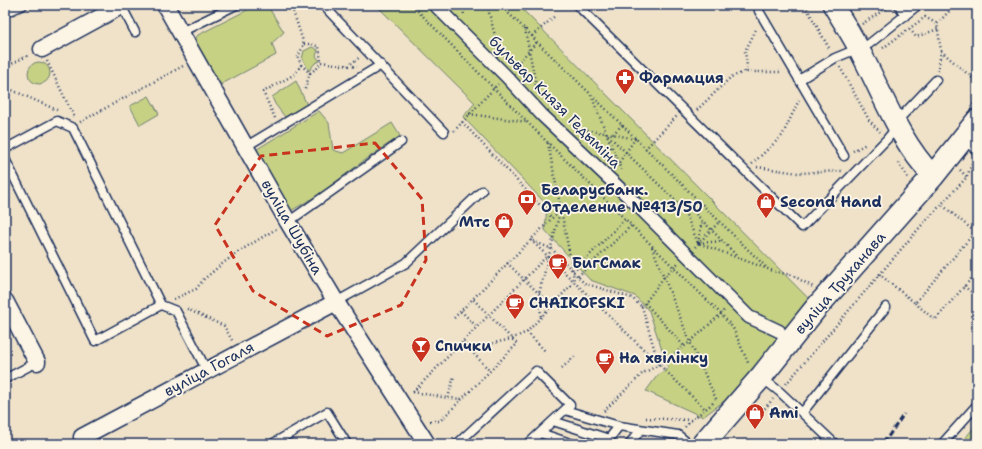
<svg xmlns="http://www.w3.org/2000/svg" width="982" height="449" viewBox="0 0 982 449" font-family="'Shantell Sans',sans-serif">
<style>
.green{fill:#c6d184;stroke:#708071}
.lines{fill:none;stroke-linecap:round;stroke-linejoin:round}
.service-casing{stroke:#1b2f5e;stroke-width:11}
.pedestrian-casing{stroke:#1b2f5e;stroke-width:15}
.minor-casing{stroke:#1b2f5e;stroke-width:19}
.tertiary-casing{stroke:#1b2f5e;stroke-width:23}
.secondary-casing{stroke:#1b2f5e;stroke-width:25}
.path{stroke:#1b2f5e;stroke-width:2.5;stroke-dasharray:1 3;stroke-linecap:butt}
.service{stroke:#fcf5e5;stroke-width:8}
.pedestrian{stroke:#fcf5e5;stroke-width:12}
.minor{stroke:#fcf5e5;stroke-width:16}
.tertiary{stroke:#fcf5e5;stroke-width:20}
.secondary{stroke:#fcf5e5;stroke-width:22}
.rail{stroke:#1b2f5e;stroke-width:3;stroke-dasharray:6 3;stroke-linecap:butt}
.marked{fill:none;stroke:#c8321e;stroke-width:3;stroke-dasharray:8 5;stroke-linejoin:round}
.labels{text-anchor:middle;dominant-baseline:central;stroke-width:3.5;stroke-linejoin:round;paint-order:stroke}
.poi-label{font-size:15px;font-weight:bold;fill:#1b2f5e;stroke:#fcf5e5;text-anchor:start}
.street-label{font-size:15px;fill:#1b2f5e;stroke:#fcf5e5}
</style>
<rect width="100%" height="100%" fill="#efe2c9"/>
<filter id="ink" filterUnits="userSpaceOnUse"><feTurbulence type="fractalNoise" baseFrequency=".025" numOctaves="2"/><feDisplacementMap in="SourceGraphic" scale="8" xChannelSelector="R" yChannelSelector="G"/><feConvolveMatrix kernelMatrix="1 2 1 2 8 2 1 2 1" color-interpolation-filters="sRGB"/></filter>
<g filter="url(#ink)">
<!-- green -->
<path class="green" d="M257,5H267L284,32L272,43L276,55L218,86L194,40L198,35Z
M376,5H518L812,302L736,392L703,417L646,391L657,376L668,368L649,311L635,296L590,280L545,230L547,205L463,117L475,103Z
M312,47L318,50L316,56L320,61L315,63L309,71L305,63L302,59L304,51Z
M28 73a11 11 0 1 1 22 0a11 11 0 1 1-22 0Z
M296,81L307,105L285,117L275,104L272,97Z
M149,96L159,114L140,125L130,106Z
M319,111L329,123L333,150L343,153L392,123L400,136L362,162L320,194L289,212L254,151Z
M977,424V444H960Z"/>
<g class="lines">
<!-- service casing -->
<g class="service-casing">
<path id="service" d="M121,5L135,32
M323,5L444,132
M577,5L802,227L887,139L897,127L900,118L936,80
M899,5L905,16
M759,11L844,156
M5,13L23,5
M181,32L236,5
M799,80L835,58L869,44L918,5
M963,138L977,151
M245,147L381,65
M5,149L57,121L73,128L161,305L176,311L207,371
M5,159L95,341L161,305
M288,222L401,142
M336,302L406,263L482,191
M761,377L780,392L835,444
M5,379L37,362
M565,410L619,426L678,435L689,444
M802,413L886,307
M553,421L609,439
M540,433L573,444
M272,444L327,412L347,444
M457,444L536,371L570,405L528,444
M605,444L619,426
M629,444L641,430
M942,444L977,405"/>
</g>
<!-- pedestrian casing -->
<g class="pedestrian-casing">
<path id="pedestrian" d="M435,5L506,76L542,115L635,203L749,317L779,331"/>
</g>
<!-- minor casing -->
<g class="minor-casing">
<path id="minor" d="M165,5L288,222L336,302L427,444
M42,49L121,6
M5,301L37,362
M82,437L336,302"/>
</g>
<!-- tertiary casing -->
<g class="tertiary-casing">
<path id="tertiary" d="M833,5C843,22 854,38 862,55C884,97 900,142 933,176"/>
</g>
<!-- secondary casing -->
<g class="secondary-casing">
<path id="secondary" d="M703,444L761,377L816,308L933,176L977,121"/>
</g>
<!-- path -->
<path class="path" d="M412,5L527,122L721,314L733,328L749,365
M463,5L464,16
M487,5L499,51
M500,5L532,36L537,42C615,117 691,194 768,269
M805,5L830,50
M862,24L890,6
M525,29L537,91
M910,29L916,37L938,29
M532,36L555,16
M304,44H312L319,47L321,62
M883,48L925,17L937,24
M941,51L977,82
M47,61L74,117
M301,65L310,73L304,92
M348,66L360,57
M5,67L29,55
M514,67L537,42
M840,67L869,120L880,132
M938,71L941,51L937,24L955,5
M745,72L747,66L745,51L757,28
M310,73L317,68L321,62L357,67
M5,87L57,110
M591,95L622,172
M973,105L977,99
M697,110L731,77L745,72H782
M469,114L527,122
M275,118L263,92L295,74L301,65L298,57L304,44L291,5
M80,122L183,66
M462,122L552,218
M575,129L612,134L635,139L618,164
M454,131L498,84
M613,134L622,125
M608,135L683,208L686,204L741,260
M548,143L573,272
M645,149L677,116
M853,151L866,144
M604,158L611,146
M899,163L908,178
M752,164L782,136L799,100
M757,167L798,173L842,171
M960,170L967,177
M683,208L698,243L776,272L792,275L813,287
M531,240L706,410
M533,241L552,249L584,283L632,298L642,307
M698,243L702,220
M699,243L723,241
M652,247L690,342L717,401
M695,247L719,222
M507,263L551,305
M879,274L915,303L975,232L941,204
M578,276L632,225
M964,286L977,297
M174,299L196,289L204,279L222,264L238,252L276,229
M645,303L684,346
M915,303L935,320L977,272
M187,309L224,326L233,342
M461,311L477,327
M541,316L539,294L560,212
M454,318L561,209
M527,332L546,352
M463,342L490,371
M469,349L511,339L527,332L574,282L573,272L625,219
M659,365L642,307L664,277L678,263
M562,368L575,356
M786,384L921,226L967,177L973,160
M413,392L547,256
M413,392L448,398L463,399
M448,398L454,376
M604,411L643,373L659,365L690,342L721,314L725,309
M751,417L765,408L773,399
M646,418L691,420
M430,421H440L517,344L473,299
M685,427C693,418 704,411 714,402"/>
<!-- service -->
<use href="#service" class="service"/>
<!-- pedestrian -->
<use href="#pedestrian" class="pedestrian"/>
<!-- minor -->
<use href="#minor" class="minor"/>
<!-- tertiary -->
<use href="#tertiary" class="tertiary"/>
<!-- secondary -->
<use href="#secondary" class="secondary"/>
<!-- rail -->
<path class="rail" d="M883,444L904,414"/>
</g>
</g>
<!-- marked area -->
<path class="marked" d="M375,143L422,199L426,260L401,305L327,336L253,291L215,225L261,156Z"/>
<!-- icons -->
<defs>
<g id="pharmacy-pin" transform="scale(1)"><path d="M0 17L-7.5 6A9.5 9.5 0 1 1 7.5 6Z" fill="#c8321e" stroke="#fcf5e5"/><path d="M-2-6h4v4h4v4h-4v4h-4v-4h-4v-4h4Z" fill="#fff"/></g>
<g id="bank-pin" transform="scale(1)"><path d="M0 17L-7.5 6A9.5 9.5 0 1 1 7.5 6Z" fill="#c8321e" stroke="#fcf5e5"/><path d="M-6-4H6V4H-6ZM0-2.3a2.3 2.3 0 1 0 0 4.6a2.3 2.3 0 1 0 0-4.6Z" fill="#fff"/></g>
<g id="shop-pin" transform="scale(1)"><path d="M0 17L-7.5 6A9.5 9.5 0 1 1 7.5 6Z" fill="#c8321e" stroke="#fcf5e5"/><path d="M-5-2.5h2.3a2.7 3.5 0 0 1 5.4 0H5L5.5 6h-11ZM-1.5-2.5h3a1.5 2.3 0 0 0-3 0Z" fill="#fff"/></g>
<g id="cafe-pin" transform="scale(1)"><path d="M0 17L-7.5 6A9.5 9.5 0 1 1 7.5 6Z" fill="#c8321e" stroke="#fcf5e5"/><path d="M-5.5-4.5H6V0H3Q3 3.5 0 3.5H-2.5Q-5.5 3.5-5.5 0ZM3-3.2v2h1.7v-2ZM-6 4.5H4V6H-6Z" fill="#fff"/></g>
<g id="bar-pin" transform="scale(1)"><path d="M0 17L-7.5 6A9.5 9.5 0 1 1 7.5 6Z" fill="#c8321e" stroke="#fcf5e5"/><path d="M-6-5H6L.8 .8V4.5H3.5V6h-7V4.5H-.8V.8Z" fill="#fff"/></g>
</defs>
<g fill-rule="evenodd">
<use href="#pharmacy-pin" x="625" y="78"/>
<use href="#bank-pin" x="527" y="199"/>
<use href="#shop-pin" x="766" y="202"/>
<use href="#shop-pin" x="504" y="222"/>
<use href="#cafe-pin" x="558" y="263"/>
<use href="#cafe-pin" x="515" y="303"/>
<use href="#bar-pin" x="421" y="346"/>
<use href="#cafe-pin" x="605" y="358"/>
<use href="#shop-pin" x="755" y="413"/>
</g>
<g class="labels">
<!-- poi labels -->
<g class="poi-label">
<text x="639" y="78">Фармация</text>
<text x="541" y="190">Беларусбанк.<tspan x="541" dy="17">Отделение №413/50</tspan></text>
<text x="780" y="202">Second Hand</text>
<text x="490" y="222" text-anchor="end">Мтс</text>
<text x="572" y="263">БигСмак</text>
<text x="529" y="303">CHAIKOFSKI</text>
<text x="435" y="346">Спички</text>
<text x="619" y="358">На хвілінку</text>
<text x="769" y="413">Ami</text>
</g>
<!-- street labels -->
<g class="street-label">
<text transform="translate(555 102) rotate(45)">бульвар Князя Гедыміна</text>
<text transform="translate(292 227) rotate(60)">вуліца Шубіна</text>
<text transform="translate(840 283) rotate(-49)">вуліца Труханава</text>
<text transform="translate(209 369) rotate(-28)">вуліца Гогаля</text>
</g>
</g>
<!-- margin -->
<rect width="982" height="449" fill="none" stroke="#fcf5e5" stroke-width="20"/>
<rect x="10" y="10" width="962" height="429" fill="none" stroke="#1b2f5e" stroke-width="1.5" filter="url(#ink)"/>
</svg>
